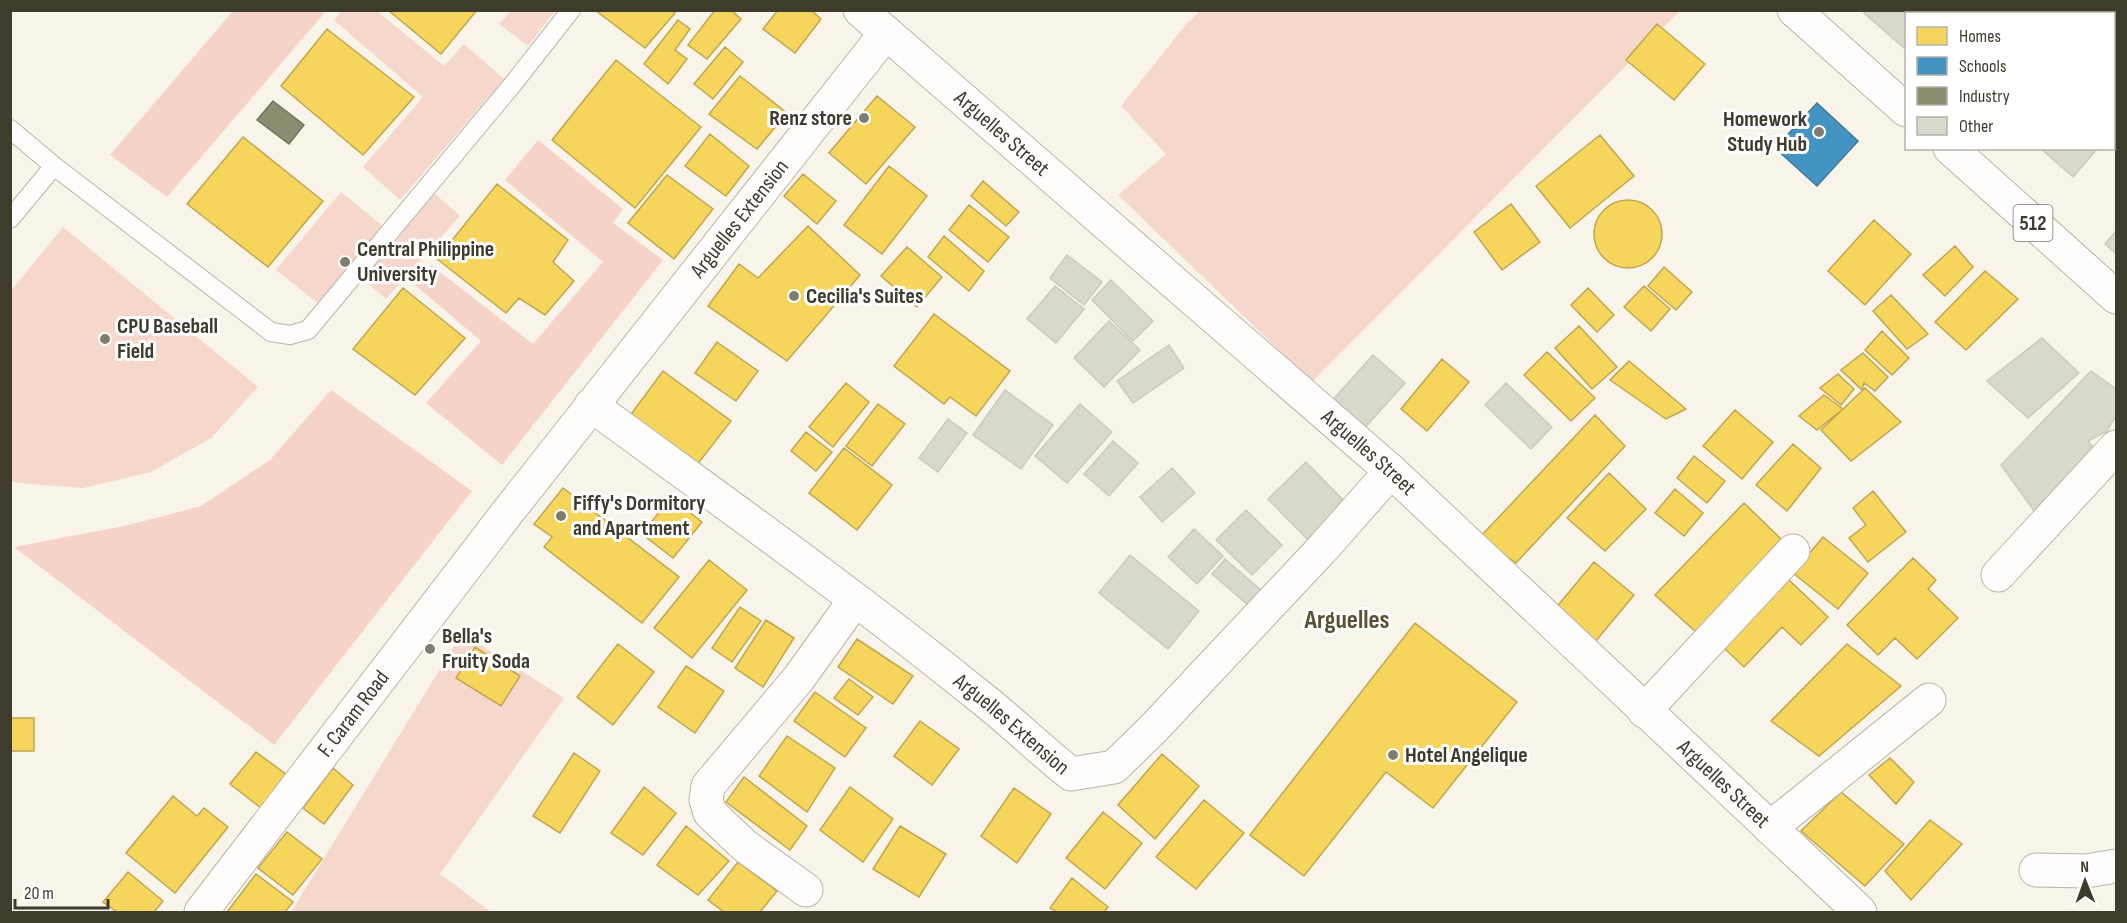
<svg xmlns="http://www.w3.org/2000/svg" width="2127" height="923" viewBox="0 0 2127 923" font-family="'Sofia Sans Condensed',sans-serif">
<style>
.green{fill:#f6d7cc}
.forest{fill:#f6d3c8}
.homes{fill:#f6d55c;stroke:#bfa74e;stroke-width:1.5}
.schools{fill:#4393c3;stroke:#427996;stroke-width:1.5}
.industry{fill:#8c8c6e;stroke:#75745a;stroke-width:1.5}
.building{fill:#d8d8cc;stroke:#cbcabf;stroke-width:1.5}
.lines{fill:none;stroke-linecap:round;stroke-linejoin:round}
.lane-casing{stroke:#bab5aa;stroke-width:20}
.street-casing{stroke:#bab5aa;stroke-width:35}
.secondary-casing{stroke:#bab5aa;stroke-width:35}
.primary-casing{stroke:#bab5aa;stroke-width:35}
.lane{stroke:#fefdfc;stroke-width:18}
.street{stroke:#fefdfc;stroke-width:33}
.secondary{stroke:#fefdfc;stroke-width:33}
.primary{stroke:#fefdfc;stroke-width:33}
.poi-dot{fill:#807c6f;stroke:#fff;stroke-width:2}
.labels{text-anchor:middle;dominant-baseline:central;stroke-width:6;stroke-linejoin:round;paint-order:stroke}
.shield{fill:#fff;stroke:#79766c;stroke-width:1.5}
.shield-label{font-size:21px;font-weight:bold;fill:#3f3b2d}
.poi-label{font-size:22px;font-weight:bold;fill:#3f3b2d;stroke:#fff;text-anchor:start}
.street-label{font-size:22px;fill:#3f3b2d;stroke:#fff}
.quarter-label{font-size:26px;font-weight:bold;fill:#5b5132;stroke:#fff}
</style>
<rect width="100%" height="100%" fill="#f9f4e9"/>
<!-- green -->
<path class="green" d="M343,10L377,11L444,66L464,44L504,79L400,200L363,167L423,97L334,20Z
M511,11V10L555,11L528,46L499,24Z
M1200,11H1680L1312,382L1118,195L1166,154L1121,106L1187,23Z
M341,192L384,227L320,305L276,270Z
M434,193L460,216L386,299L362,278Z
M63,227L258,387L211,438L151,472L83,488L18,483L11,481V291Z
M462,633L564,698L440,874L491,912H291Z"/>
<!-- forest -->
<path class="forest" d="M233,11H326L167,197L110,155Z
M538,140L623,209L613,223L663,260L502,465L426,403L481,341L415,285L431,265L533,344L603,262L505,180Z
M331,390L472,491L274,745L14,547L129,525L201,506L270,460Z"/>
<!-- homes -->
<path class="homes" d="M388,10H477L441,54Z
M595,10H672L675,13L645,48Z
M715,10H731L741,19L707,59L688,45Z
M778,10H811L821,19L795,53L763,29Z
M678,20L690,29L675,50L687,59L668,84L644,64Z
M1657,24L1705,64L1674,100L1626,60Z
M327,29L414,97L363,155L281,86Z
M725,47L743,62L713,99L694,84Z
M616,60L701,127L635,208L552,140Z
M740,76L787,113L757,149L709,114Z
M877,96L915,127L866,184L829,153Z
M710,134L749,166L726,196L685,166Z
M1600,135L1634,176L1570,228L1536,186Z
M243,137L323,201L268,267L187,204Z
M889,166L927,196L882,254L844,225Z
M803,174L836,201L817,224L784,196Z
M667,175L713,209L674,259L628,223Z
M983,181L1019,212L1006,226L971,196Z
M497,184L568,240L553,262L574,281L545,315L519,298L506,313L437,259Z
M1594 234a34 34 0 1 1 68 0a34 34 0 1 1-68 0Z
M1511,204L1540,242L1502,270L1474,232Z
M969,205L1009,237L988,262L949,230Z
M1874,220L1911,254L1865,305L1828,271Z
M808,226L860,275L787,361L708,306L739,264L758,278Z
M944,236L984,271L969,291L928,257Z
M1955,246L1973,267L1945,296L1923,275Z
M907,247L942,277L917,307L881,276Z
M1664,267L1692,292L1676,310L1648,286Z
M1985,271L2018,299L1966,350L1935,322Z
M1644,286L1670,309L1651,331L1624,307Z
M403,288L465,338L415,395L353,349Z
M1588,288L1614,315L1597,332L1571,305Z
M1891,295L1928,334L1907,349L1873,311Z
M934,314L1010,371L976,416L950,397L944,404L894,366Z
M1579,326L1617,367L1592,389L1555,348Z
M1882,331L1909,358L1892,375L1865,350Z
M717,342L758,371L736,401L695,373Z
M1547,352L1595,398L1571,421L1524,375Z
M1863,353L1888,377L1875,391L1864,383L1862,390L1841,370Z
M1442,359L1469,382L1427,431L1401,409Z
M1629,361L1686,409L1666,419L1610,380Z
M663,371L731,421L693,470L626,421Z
M1838,374L1854,389L1841,405L1820,388Z
M846,383L869,402L833,447L809,427Z
M1865,388L1901,422L1851,461L1821,430Z
M1824,395L1843,409L1817,430L1799,416Z
M878,404L905,424L872,466L846,446Z
M1735,410L1773,442L1742,479L1703,446Z
M1595,415L1625,446L1516,563L1508,558L1482,535Z
M806,432L832,452L816,471L791,451Z
M1793,444L1821,468L1787,511L1756,485Z
M844,448L892,485L857,530L809,493Z
M1694,456L1725,481L1707,503L1677,478Z
M1609,473L1646,509L1605,551L1567,518Z
M563,488L679,577L642,623L544,547L552,537L534,524Z
M1675,489L1703,513L1684,536L1655,513Z
M1873,491L1906,532L1868,562L1849,538L1866,525L1853,508Z
M671,497L702,522L673,558L642,534Z
M1744,503L1781,539L1696,632L1655,595Z
M1823,537L1868,573L1838,609L1793,573Z
M1913,558L1936,580L1928,589L1958,618L1917,659L1895,638L1878,655L1847,625Z
M709,560L747,590L692,658L654,628Z
M1594,562L1634,595L1595,642L1555,609Z
M1788,579L1828,617L1801,645L1782,627L1744,667L1724,648Z
M740,607L761,621L732,662L712,648Z
M766,620L794,638L763,687L735,668Z
M1415,623L1517,702L1433,808L1386,772L1304,876L1250,835Z
M857,639L913,676L893,704L838,667Z
M618,644L654,672L613,725L577,697Z
M1847,644L1901,686L1819,756L1771,721Z
M475,647L520,676L501,706L456,678Z
M686,666L724,691L695,733L658,707Z
M849,679L873,697L858,715L834,698Z
M815,692L866,728L845,757L794,721Z
M10,718H34V751H10Z
M920,721L959,749L932,785L894,756Z
M787,736L835,768L807,812L759,776Z
M256,752L287,775L261,808L230,784Z
M574,753L600,771L560,833L533,816Z
M1162,754L1199,786L1155,839L1118,805Z
M1890,758L1914,782L1896,804L1869,775Z
M333,768L353,785L324,824L303,808Z
M744,777L807,826L790,850L726,802Z
M644,787L676,813L643,855L611,833Z
M850,787L893,819L863,862L820,830Z
M1014,788L1051,814L1017,863L981,836Z
M1841,792L1904,844L1865,886L1801,831Z
M173,796L197,816L204,808L228,827L175,893L126,853Z
M1204,800L1244,833L1196,889L1156,857Z
M1103,812L1142,843L1105,889L1066,858Z
M1930,820L1962,844L1911,900L1885,871Z
M686,826L729,861L698,895L657,865Z
M900,826L946,854L919,897L873,869Z
M287,832L322,859L293,895L258,868Z
M738,862L777,891L760,912H724L708,900Z
M128,872L163,901L154,912H117L103,902Z
M256,874L293,902L285,912H227Z
M1072,878L1108,907L1104,912H1057L1050,908Z"/>
<!-- schools -->
<path class="schools" d="M1817,103L1858,141L1817,186L1775,148Z"/>
<!-- industry -->
<path class="industry" d="M273,101L304,125L289,144L257,120Z"/>
<!-- building -->
<path class="building" d="M1866,10H1940L1937,14H1906L1905,49L1864,13Z
M2040,148H2098L2073,177Z
M2116,231V254L2105,244Z
M1067,255L1102,282L1084,305L1050,278Z
M1111,280L1153,321L1133,341L1092,300Z
M1055,286L1084,309L1056,343L1027,319Z
M1109,321L1140,350L1104,387L1074,358Z
M2042,338L2079,373L2028,418L1987,381Z
M1169,345L1184,368L1133,403L1117,381Z
M1373,355L1405,383L1362,431L1330,403Z
M2091,371L2116,389V416L2107,431L2088,441L2104,460L2040,519L2001,465Z
M1506,383L1552,427L1531,449L1485,405Z
M1005,390L1053,425L1021,469L973,435Z
M1080,404L1112,432L1067,483L1035,456Z
M948,419L967,433L938,472L919,458Z
M1113,441L1138,463L1109,496L1084,474Z
M1306,462L1348,505L1310,542L1268,499Z
M1172,468L1195,493L1162,522L1140,497Z
M1246,510L1282,545L1252,575L1216,540Z
M1194,529L1223,556L1197,584L1168,557Z
M1130,555L1199,611L1168,649L1099,593Z
M1225,559L1261,590L1248,605L1212,574Z"/>
<g class="lines">
<!-- lane casing -->
<g class="lane-casing">
<path id="lane" d="M10,129L54,166L271,332L290,335L308,330L513,84L571,10
M10,219L54,166"/>
</g>
<!-- street casing -->
<g class="street-casing">
<g id="street">
<path d="M1977,14L1980,10"/>
<path id="s1" d="M591,405C719,499 850,592 974,692C1008,718 1038,748 1071,774L1114,767L1153,729L1324,547L1391,471"/>
<path d="M1998,575L2116,447"/>
<path d="M1644,711L1793,551"/>
<path d="M1770,828L1929,700"/>
<path d="M2036,870L2086,871L2116,866"/>
<path d="M806,890L745,846L710,813L706,800L708,786L799,678L855,600"/>
<path id="s2" d="M201,912L507,513L886,33"/>
</g>
</g>
<!-- secondary casing -->
<g class="secondary-casing">
<g id="secondary">
<path id="s3" d="M860,10L1391,471L1860,912"/>
</g>
</g>
<!-- primary casing -->
<g class="primary-casing">
<path id="primary" d="M1794,10L1906,110
M1950,148L2116,297"/>
</g>
<!-- lane -->
<use href="#lane" class="lane"/>
<!-- street -->
<use href="#street" class="street"/>
<!-- secondary -->
<use href="#secondary" class="secondary"/>
<!-- primary -->
<use href="#primary" class="primary"/>
</g>
<!-- markers -->
<g class="poi-dot">
<circle cx="864" cy="118" r="6"/>
<circle cx="1819" cy="132" r="6"/>
<circle cx="345" cy="262" r="6"/>
<circle cx="794" cy="296" r="6"/>
<circle cx="105" cy="339" r="6"/>
<circle cx="561" cy="516" r="6"/>
<circle cx="430" cy="649" r="6"/>
<circle cx="1393" cy="755" r="6"/>
</g>
<g class="labels">
<!-- shield labels -->
<rect class="shield" x="2013.5" y="205" width="39" height="36" rx="4.5"/>
<g class="shield-label">
<text x="2033" y="223">512</text>
</g>
<!-- poi labels -->
<g class="poi-label">
<text x="852" y="118" text-anchor="end">Renz store</text>
<text x="1807" y="119" text-anchor="end">Homework<tspan x="1807" dy="25">Study Hub</tspan></text>
<text x="357" y="249">Central Philippine<tspan x="357" dy="25">University</tspan></text>
<text x="806" y="296">Cecilia's Suites</text>
<text x="117" y="326">CPU Baseball<tspan x="117" dy="25">Field</tspan></text>
<text x="573" y="503">Fiffy's Dormitory<tspan x="573" dy="25">and Apartment</tspan></text>
<text x="442" y="636">Bella's<tspan x="442" dy="25">Fruity Soda</tspan></text>
<text x="1405" y="755">Hotel Angelique</text>
</g>
<!-- street labels -->
<g class="street-label">
<text stroke="none"><textPath href="#s3" startOffset="188">Arguelles Street</textPath></text>
<text stroke="none"><textPath href="#s2" startOffset="878">Arguelles Extension</textPath></text>
<text stroke="none"><textPath href="#s3" startOffset="674">Arguelles Street</textPath></text>
<text stroke="none"><textPath href="#s2" startOffset="250">F. Caram Road</textPath></text>
<text stroke="none"><textPath href="#s1" startOffset="528">Arguelles Extension</textPath></text>
<text stroke="none"><textPath href="#s3" startOffset="1160">Arguelles Street</textPath></text>
</g>
<!-- quarter labels -->
<g class="quarter-label">
<text x="1347" y="620">Arguelles</text>
</g>
</g>
<!-- border -->
<rect width="2127" height="923" fill="none" stroke="#3f3b2d" stroke-width="24"/>
<!-- legend -->
<rect x="1905" y="12" width="210" height="138" fill="#ffffff" stroke="#b2b1ab" stroke-width="1.5"/>
<rect x="1917" y="27" width="30" height="18" fill="#f6d55c" stroke="#b2b1ab" stroke-width="1.5"/>
<text x="1959" y="42" font-size="18" fill="#3f3b2d">Homes</text>
<rect x="1917" y="57" width="30" height="18" fill="#4393c3" stroke="#b2b1ab" stroke-width="1.5"/>
<text x="1959" y="72" font-size="18" fill="#3f3b2d">Schools</text>
<rect x="1917" y="87" width="30" height="18" fill="#8c8c6e" stroke="#b2b1ab" stroke-width="1.5"/>
<text x="1959" y="102" font-size="18" fill="#3f3b2d">Industry</text>
<rect x="1917" y="117" width="30" height="18" fill="#d8d8cc" stroke="#b2b1ab" stroke-width="1.5"/>
<text x="1959" y="132" font-size="18" fill="#3f3b2d">Other</text>
<!-- north arrow -->
<g transform="translate(2085 881) rotate(359)" stroke="#ffffff" stroke-width="4.5" paint-order="stroke">
<path d="M0-4.5L10 22L0 15L-10 22Z" fill="#3f3b2d"/>
<text y="-9" font-size="16" font-weight="bold" text-anchor="middle" fill="#3f3b2d">N</text>
</g>
<!-- scale -->
<path d="M15 899v9h93v-9" fill="none" stroke="#3f3b2d" stroke-width="3"/>
<text x="24" y="899" font-size="18" fill="#3f3b2d" stroke="#ffffff" stroke-width="4.5" paint-order="stroke">20 m</text>
</svg>
